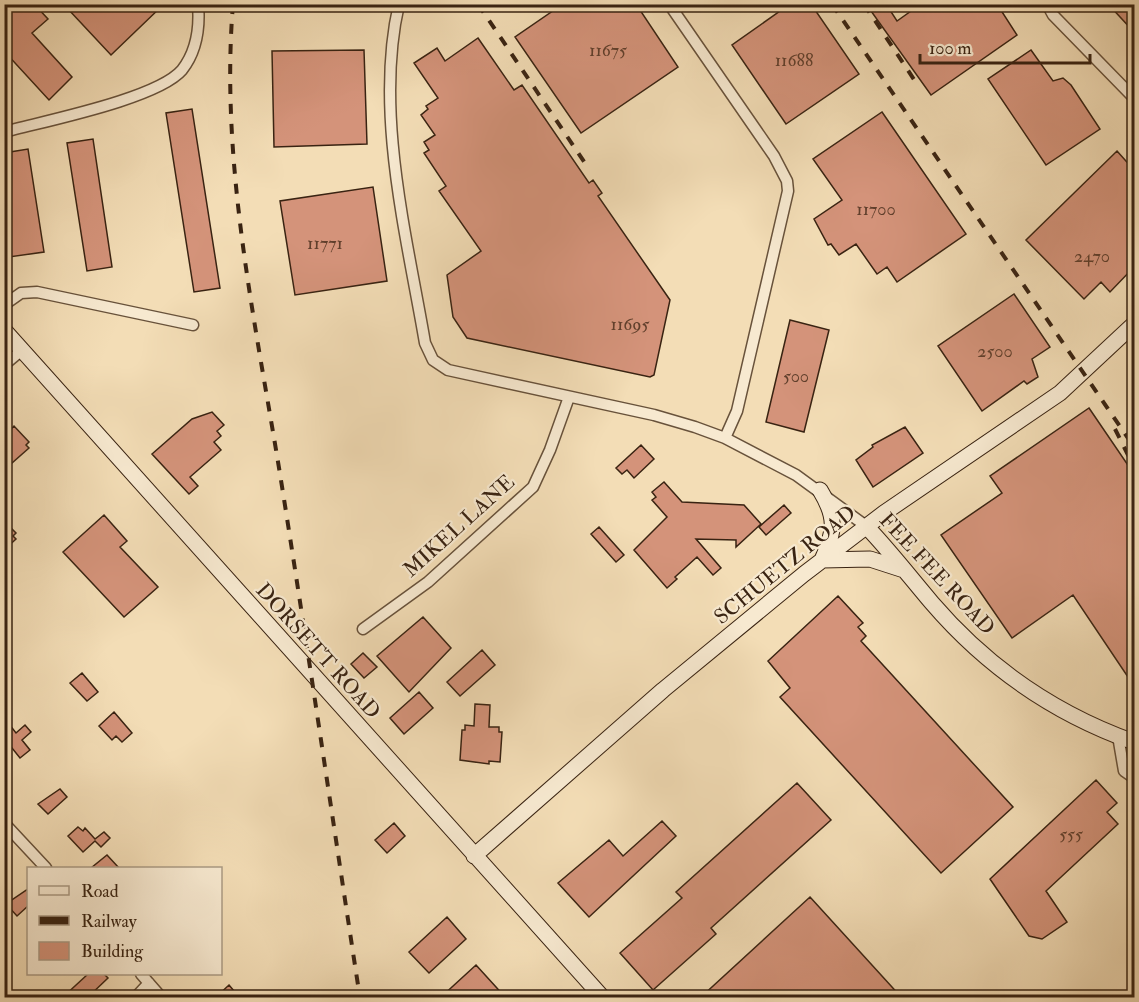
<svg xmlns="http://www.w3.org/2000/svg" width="1139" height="1002" viewBox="0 0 1139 1002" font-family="'IM FELL Double Pica',serif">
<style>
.building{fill:#d4937a;stroke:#392312;stroke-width:1.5}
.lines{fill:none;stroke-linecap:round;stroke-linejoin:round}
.street-casing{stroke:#68523b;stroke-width:13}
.secondary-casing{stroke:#392312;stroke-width:17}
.street{stroke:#f7e9d0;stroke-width:10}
.secondary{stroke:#f7e9d0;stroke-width:15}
.rail{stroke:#392312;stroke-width:4;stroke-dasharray:10 10;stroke-linecap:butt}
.labels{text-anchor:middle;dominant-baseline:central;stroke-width:4.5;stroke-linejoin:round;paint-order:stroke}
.number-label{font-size:18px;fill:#603f2c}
.street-label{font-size:21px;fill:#392312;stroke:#f7e9d0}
</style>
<rect width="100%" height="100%" fill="#f3ddb6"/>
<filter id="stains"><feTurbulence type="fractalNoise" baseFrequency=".00333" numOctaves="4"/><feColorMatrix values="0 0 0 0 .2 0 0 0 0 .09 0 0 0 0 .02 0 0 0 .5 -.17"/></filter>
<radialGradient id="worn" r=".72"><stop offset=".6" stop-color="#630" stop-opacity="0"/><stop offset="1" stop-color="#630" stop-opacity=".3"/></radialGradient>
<!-- building -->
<path class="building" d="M4,4H34L48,19L32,33L72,77L49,100L4,51Z
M73,4H164L111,55L68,9Z
M563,4H636L678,67L581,133L515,37Z
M790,4H811L859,74L786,124L732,45Z
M866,4H886L897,21L921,4H997L1017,35L931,95Z
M1108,4H1134V32Z
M478,38L514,90L522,85L589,183L593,180L602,193L598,196L670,300L654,375L650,377L467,338L453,317L447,275L481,251L439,191L446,186L424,153L429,150L424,142L435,135L421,115L428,109L426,106L438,98L414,63L437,48L445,61Z
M364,50L367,144L274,147L272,51Z
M1031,50L1053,81L1063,78L1071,85L1100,129L1046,165L988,79Z
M192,109L220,288L194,292L166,113Z
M882,112L966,234L897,282L887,267L877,274L856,244L839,255L831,244L828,245L814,219L842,200L813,159Z
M93,139L112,267L87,271L67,143Z
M28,149L44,252L9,257L4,230V153Z
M1117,151L1134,170V267L1110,292L1101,282L1084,299L1026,240Z
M373,187L387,281L295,295L280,201Z
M1014,294L1050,347L1032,359L1038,377L1027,384L1024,381L982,411L938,346Z
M790,320L829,330L804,432L766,422Z
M1089,408L1134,474V686L1073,595L1012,638L941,535L1002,493L990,476Z
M212,412L224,425L217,431L221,436L214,442L221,450L190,477L198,486L189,494L152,454L192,419Z
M4,422L11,429L14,426L29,442L26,445L29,448L4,470Z
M905,427L923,453L873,487L856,460L873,447L872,445Z
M641,445L654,459L634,478L627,470L622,474L616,468Z
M664,482L682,502L744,505L761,524L736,547V540L696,539L721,568L713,575L697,557L675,577L677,579L667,588L634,550L667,517L652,500L656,497L652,492Z
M784,505L791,513L766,535L759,527Z
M104,515L127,541L120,547L158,587L124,617L63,552Z
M4,521L16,533L13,536L16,539L4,550Z
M599,527L624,555L616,562L591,534Z
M838,596L863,623L858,627L866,636L861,641L1013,807L941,873L780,697L790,688L768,661Z
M423,617L451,648L409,692L377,656Z
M482,650L495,665L460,696L447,682Z
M363,653L377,667L364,678L351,664Z
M82,673L98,692L87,701L70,683Z
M419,692L433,708L404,734L390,718Z
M475,704L490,705L489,727H499V732H502L500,762L489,761V764L460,760L462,730H465V725L474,726Z
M114,712L132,733L122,742L116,736L112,740L99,726Z
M9,724L16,733L25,725L31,732L22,740L30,750L20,758L12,748L9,750L4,745V728Z
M1096,780L1117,803L1107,812L1118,824L1046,891L1067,922L1042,939L1029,936L990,879Z
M797,783L831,820L711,928L716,934L653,990L620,953L682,898L676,892Z
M60,789L67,797L48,814L38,804Z
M662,821L676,836L589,917L558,883L609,840L623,856Z
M394,823L405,836L387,853L375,840Z
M78,827L83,831L85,828L95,839L104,832L110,838L101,847L95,841L83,852L68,836Z
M107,855L119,868H91Z
M28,889V906L17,916L6,904Z
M810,897L902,998H700Z
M447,917L466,939L429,973L409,952Z
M476,965L506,998H440Z
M88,974H104L108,978L87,998H62Z
M229,985L240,998H215Z"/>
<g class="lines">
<!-- street casing -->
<g class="street-casing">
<path id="street" d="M399,4C374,111 407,237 425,343L433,360L448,370L654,415L695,427L725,438L796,475L866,526
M669,4L774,156L787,181L788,191L737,411L725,438
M1047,4L1053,15L1134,98
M4,132C44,121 157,99 182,70C197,51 200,28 198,4
M4,305L21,293L37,292L193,325
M4,365L22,350
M363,629L428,582L533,487L550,450L569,397
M1118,736L1124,771L1134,778
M4,823L46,868
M141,974L162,998
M135,998L149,983"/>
</g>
<!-- secondary casing -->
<g class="secondary-casing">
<path id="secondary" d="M4,330L603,998
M820,490C837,518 835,531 822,560
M866,526C889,550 910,577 932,603C987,667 1055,714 1134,742
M822,560L870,559L904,570
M474,856L663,690L804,574L884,513L1060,393L1134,324"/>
</g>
<!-- street -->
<use href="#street" class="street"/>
<!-- secondary -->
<use href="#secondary" class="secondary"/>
<!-- rail -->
<path class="rail" d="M233,4C220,162 255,320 280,474C308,649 333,823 360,998
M478,4L589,169
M832,4L1134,447
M864,4L919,87
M1115,429L1134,467"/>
</g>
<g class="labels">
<!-- number labels -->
<g class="number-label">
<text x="608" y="50">11675</text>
<text x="794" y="60">11688</text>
<text x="876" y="209">11700</text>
<text x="325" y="243">11771</text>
<text x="1092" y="256">2470</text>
<text x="630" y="324">11695</text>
<text x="995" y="351">2500</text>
<text x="796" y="376">500</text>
<text x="1071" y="834">555</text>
</g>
<!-- street labels -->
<g class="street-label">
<text transform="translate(459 526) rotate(-42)">MIKEL LANE</text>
<text transform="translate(785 565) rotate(-39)">SCHUETZ ROAD</text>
<text transform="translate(937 574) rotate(47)">FEE FEE ROAD</text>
<text transform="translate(318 651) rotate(48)">DORSETT ROAD</text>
</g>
</g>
<!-- margin -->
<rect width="1139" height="1002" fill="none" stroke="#f3ddb6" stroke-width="24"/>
<rect x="6" y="6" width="1127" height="990" fill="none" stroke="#392312" stroke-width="3"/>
<rect x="12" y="12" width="1115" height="978" fill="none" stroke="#392312" stroke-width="1.5"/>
<!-- legend -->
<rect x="27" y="867" width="195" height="108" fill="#f7e9d0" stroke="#ab9a84" stroke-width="1.5"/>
<rect x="39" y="886" width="30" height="9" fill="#f7e9d0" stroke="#ab9a84" stroke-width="1.5"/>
<text x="81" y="897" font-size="18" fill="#392312">Road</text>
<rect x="39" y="916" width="30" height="9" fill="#392312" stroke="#ab9a84" stroke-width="1.5"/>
<text x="81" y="927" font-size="18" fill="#392312">Railway</text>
<rect x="39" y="942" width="30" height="18" fill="#d4937a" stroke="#ab9a84" stroke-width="1.5"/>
<text x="81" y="957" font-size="18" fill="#392312">Building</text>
<!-- scale -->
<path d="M920 54v9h170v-9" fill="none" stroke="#392312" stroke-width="3"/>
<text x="929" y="54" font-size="18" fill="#392312" stroke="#f7e9d0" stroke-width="4.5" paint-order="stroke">100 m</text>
<rect width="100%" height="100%" filter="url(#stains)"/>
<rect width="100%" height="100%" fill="url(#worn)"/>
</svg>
